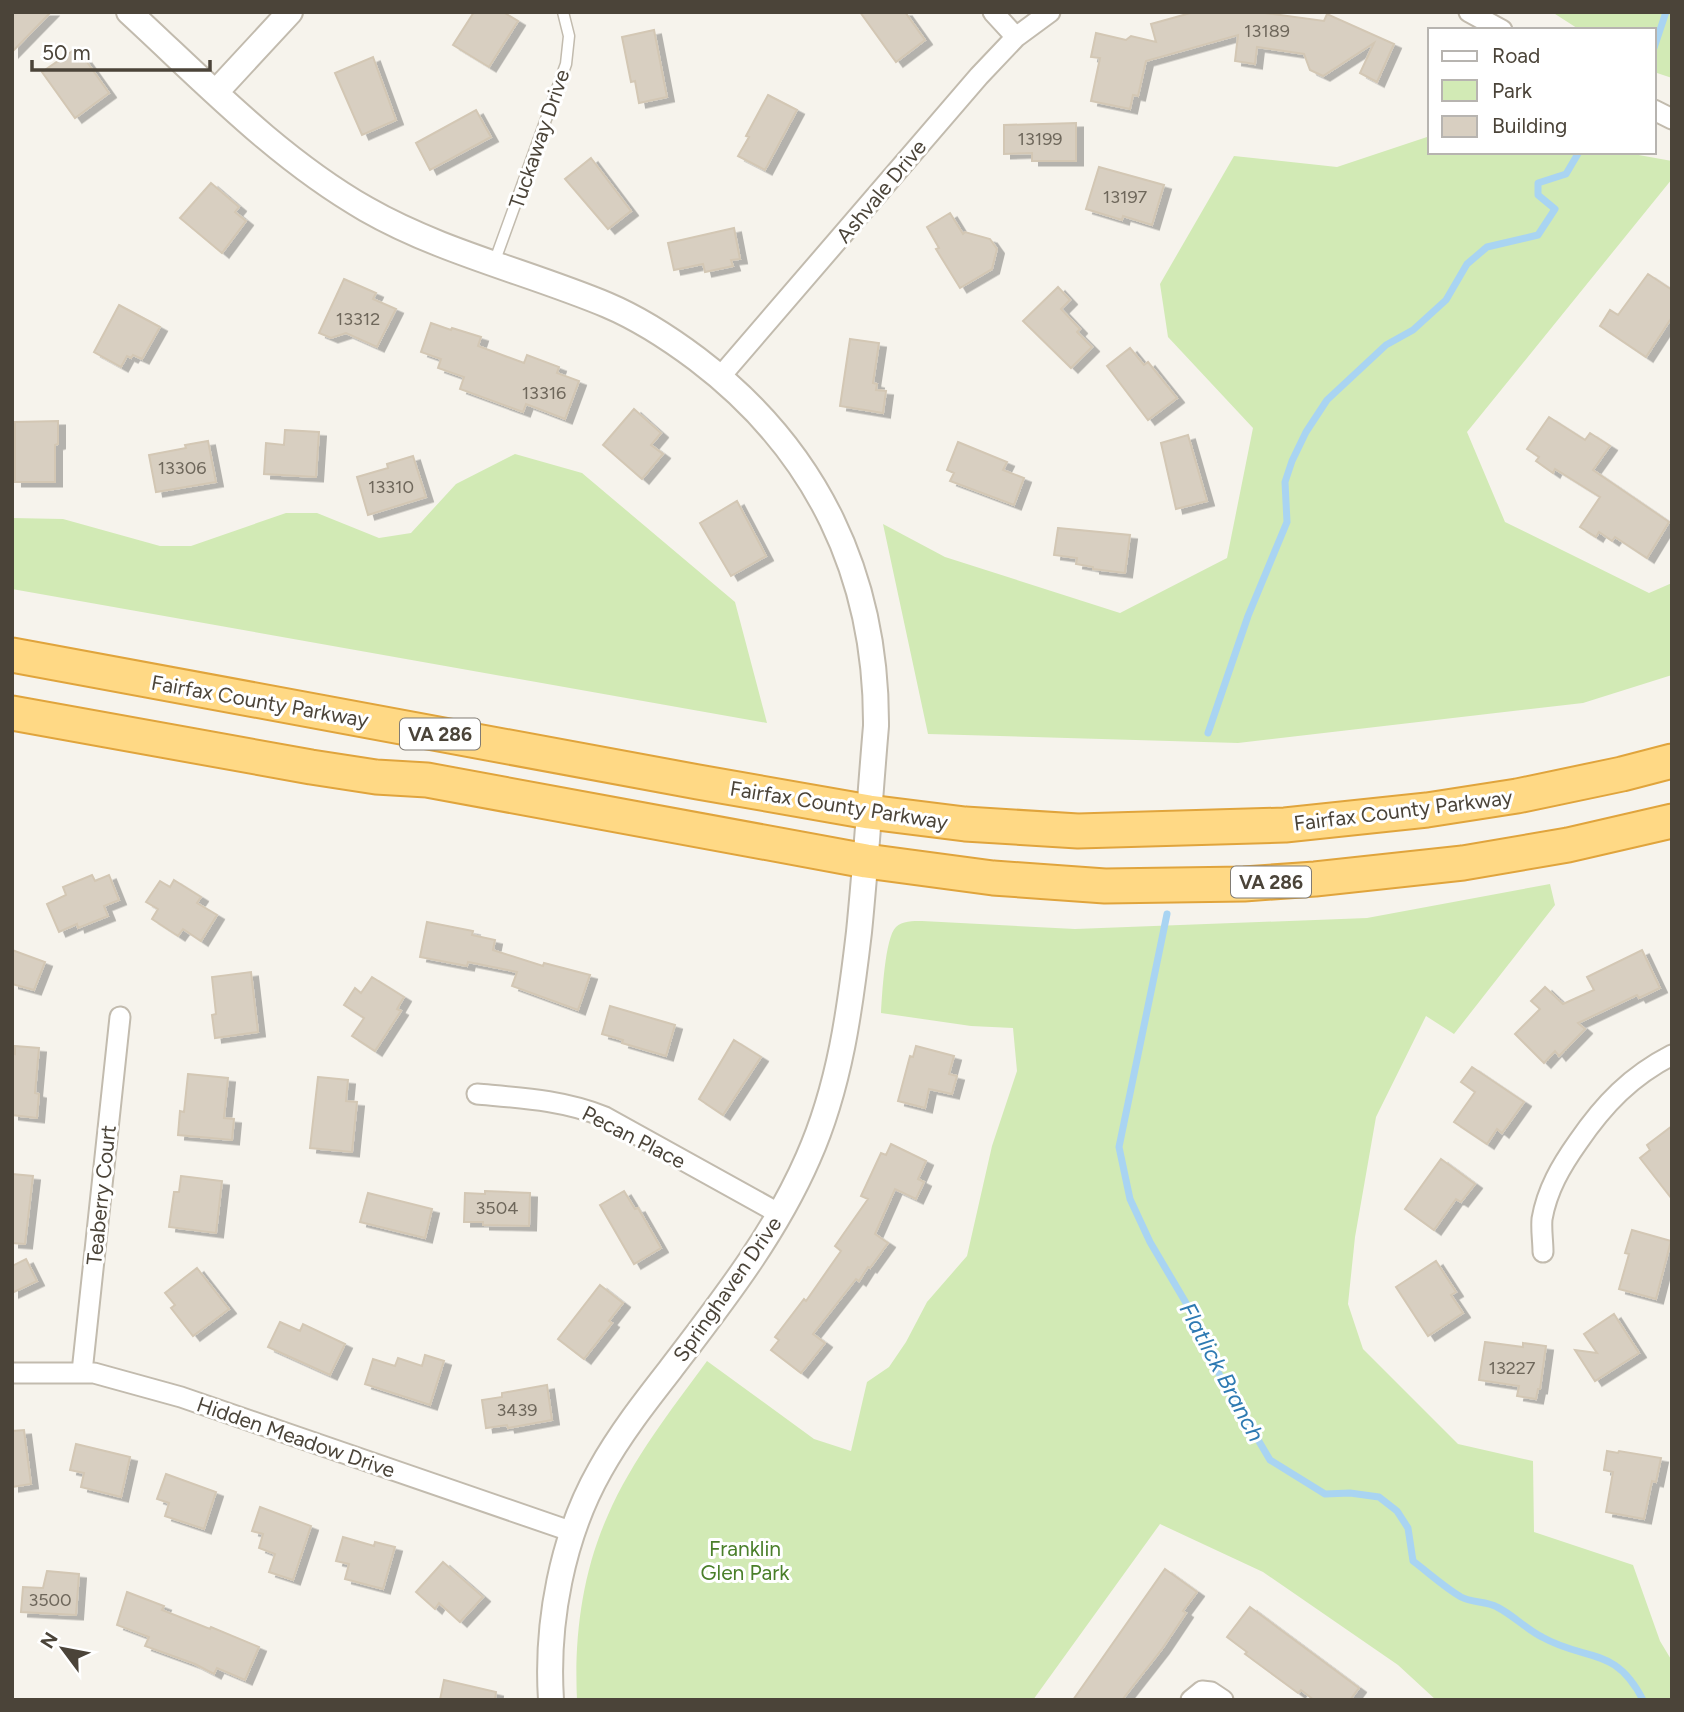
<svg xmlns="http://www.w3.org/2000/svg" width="1684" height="1712" viewBox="0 0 1684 1712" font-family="Figtree,sans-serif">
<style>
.green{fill:#d2eab5}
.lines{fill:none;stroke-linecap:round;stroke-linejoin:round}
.stream{stroke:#a9d4f2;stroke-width:7}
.building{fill:#d8cfc1;stroke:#d3c7b4;stroke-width:2;filter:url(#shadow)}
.service-casing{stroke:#c2bbae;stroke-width:13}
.minor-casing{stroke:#c2bbae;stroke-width:23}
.tertiary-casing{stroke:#c2bbae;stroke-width:28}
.trunk-casing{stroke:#e0a43c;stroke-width:37}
.service{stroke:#fff;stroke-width:10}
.minor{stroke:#fff;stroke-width:19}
.tertiary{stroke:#fff;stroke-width:24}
.trunk{stroke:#ffd985;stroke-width:33}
.labels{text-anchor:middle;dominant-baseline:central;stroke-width:6;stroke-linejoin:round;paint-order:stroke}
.number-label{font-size:18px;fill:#6e675b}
.shield{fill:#fff;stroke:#817c74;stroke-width:2}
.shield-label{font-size:19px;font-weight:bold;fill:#4b4439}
.street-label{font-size:21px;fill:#4b4439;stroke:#fff}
.park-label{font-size:21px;fill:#4a7f2a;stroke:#fff}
.water-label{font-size:23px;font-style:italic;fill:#2e7ab2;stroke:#fff}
</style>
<defs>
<filter id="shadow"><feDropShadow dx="7" dy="4.5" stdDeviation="0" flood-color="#0004"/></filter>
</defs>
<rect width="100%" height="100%" fill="#f6f3ec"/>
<!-- green -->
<path class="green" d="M1552,12H1672V78L1654,72V30H1580Z
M1430,136V152H1622L1672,161V179L1467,432L1505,522L1649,593L1672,583V675L1583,703L1238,743L928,734L883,524L945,557L1120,613L1227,558L1253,428L1168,337L1160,284L1234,156L1337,167Z
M515,454L582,473L735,602L767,723L12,589V518L63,519L160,546H191L286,513H317L379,538L411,533L456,484Z
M1550,884L1555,905L1454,1034L1426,1016L1376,1117L1355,1237L1348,1304L1363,1349L1458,1444L1533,1461L1534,1532L1633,1565L1660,1641L1672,1661V1700H1436L1398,1665L1263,1572L1160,1524L1033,1700H577C574,1637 582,1573 608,1515C632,1460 671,1410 707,1361L814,1439L851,1451L867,1382L889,1367L906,1342L927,1302L967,1256L992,1146L1017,1071L1013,1028L971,1026L881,1013C882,996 885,937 896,927C902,921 913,921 922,921L1075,929L1367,918Z"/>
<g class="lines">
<!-- stream -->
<path class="stream" d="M1654,48L1666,12
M1208,733L1248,616L1287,522L1285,482L1292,461L1306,432L1327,400L1386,345L1413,330L1446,300L1467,264L1487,247L1538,235L1555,209L1538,195V183L1566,174L1579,152
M1167,914L1119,1147L1130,1199L1150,1242L1202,1330L1215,1367L1270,1460L1325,1494L1350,1493L1379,1497L1397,1511L1408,1528L1413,1561C1429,1573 1444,1587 1461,1597C1472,1603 1486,1601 1497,1607C1513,1615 1526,1629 1542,1637C1586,1662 1615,1645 1643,1700"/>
</g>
<!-- building -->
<path class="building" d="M12,12H51L12,52Z
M474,12H503L518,21L489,67L453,45Z
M860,12H905L925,40L896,62Z
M1194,12H1258L1324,21L1327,14L1394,44L1377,82L1360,73L1374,43L1323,76L1310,70L1304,54L1257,47L1255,64L1235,61L1238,35L1146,61L1138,96L1133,95L1130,109L1091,101L1100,58L1091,57L1096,33L1126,40L1131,36L1156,42L1151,24Z
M654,30L667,97L639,103L635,81L631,82L622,37Z
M77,48L109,93L75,118L42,72Z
M373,57L396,120L362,135L335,73Z
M768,95L797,110L765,170L738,156L749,137L746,136Z
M476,110L491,137L430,170L416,143Z
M1076,123V161H1032V153L1004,154V125Z
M591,158L631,211L608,229L565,179Z
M1099,167L1164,185L1152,225L1123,216L1122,220L1086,209Z
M211,183L239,207L235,212L246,221L222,253L180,218Z
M950,213L963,234L965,232L990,239L997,249L992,269L960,288L936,249L939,248L927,227Z
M734,228L740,259L731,260L733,266L705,272L703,264L674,270L668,243Z
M1648,274L1672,290V317L1646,357L1600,326L1610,310L1618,315Z
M344,279L376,293L373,299L396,309L377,347L346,333L331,338L319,333Z
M1058,287L1070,300L1061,309L1080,329L1077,332L1092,347L1071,368L1023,321Z
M119,305L160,327L142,359L133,355L131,358L127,356L121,367L94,352Z
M431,323L451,330L452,328L481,337L478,346L524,363L527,355L559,367L557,373L579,381L565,419L526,404L523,412L460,389L464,377L438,368L441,359L421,352Z
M850,339L879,343L873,383L877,384L876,390L886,391L883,413L840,406Z
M1130,348L1144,365L1148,362L1177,398L1148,420L1107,366Z
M634,409L661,433L651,445L663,454L642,479L603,445Z
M1549,417L1585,440L1590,433L1610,446L1593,470L1669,522L1647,558L1615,537L1612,541L1599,532L1596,537L1580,527L1600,497L1555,469L1553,473L1536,461L1539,457L1527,449Z
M58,421V444L55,445V482H15V422Z
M285,430L319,432L316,477L264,474L266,443L284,445Z
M1188,435L1207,501L1176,509L1161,443Z
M208,441L216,482L156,492L149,455L186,448L185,445Z
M958,442L1007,462L1003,470L1024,478L1014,505L950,481L954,473L947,470Z
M413,456L426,497L368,515L357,477L388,468L387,464Z
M737,501L766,556L731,576L700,523Z
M1058,528L1130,535L1125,573L1093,569V567L1076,564L1077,558L1054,555Z
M92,875L95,881L109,875L119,900L104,906L108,916L78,928L77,924L59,932L47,904L66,895L63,887Z
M174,880L201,897L197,903L217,915L201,941L183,929L178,936L152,919L158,909L146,902L160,881L170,887Z
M427,922L473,931L472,935L495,940L493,950L543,966L544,963L590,975L578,1010L512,986L517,972L468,962L467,966L420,957Z
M12,950L45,962L34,990L12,984Z
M1642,950L1660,988L1639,998L1637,995L1578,1023L1585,1029L1559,1056L1555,1051L1544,1063L1515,1034L1540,1009L1531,1001L1545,987L1563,1004L1594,990L1587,977Z
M251,972L258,1032L215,1038L212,1015L216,1014L212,977Z
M372,977L404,997L397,1009L401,1011L375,1051L352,1036L364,1018L344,1005L355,988L361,993Z
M610,1006L675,1025L666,1056L622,1043L623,1040L602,1034Z
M734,1040L761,1057L723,1115L699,1099Z
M15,1046L39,1048L35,1093L39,1094L37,1118L12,1115V1053L15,1054Z
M916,1046L954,1056L949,1074L957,1076L952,1094L929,1089L925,1108L898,1101L910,1056L913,1057Z
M1472,1067L1524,1102L1502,1133L1497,1129L1487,1144L1454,1122L1475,1092L1461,1082Z
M188,1074L228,1078L224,1118L234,1119L232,1140L178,1135L180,1111L184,1112Z
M318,1077L348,1080L346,1101L357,1102L352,1152L310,1148Z
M1672,1126V1199L1640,1158L1650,1150L1647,1145Z
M891,1144L926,1161L918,1179L924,1182L916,1199L895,1189L875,1234L888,1243L870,1268L868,1267L859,1281L856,1279L813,1334L825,1343L801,1373L771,1350L779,1340L775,1337L804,1299L806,1301L841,1251L835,1246L868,1199L861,1196L881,1153L886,1155Z
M1441,1159L1475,1184L1461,1202L1456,1199L1434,1230L1405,1209Z
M12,1174L33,1176L25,1244L12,1243Z
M181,1176L222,1181L216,1233L169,1227L174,1192H179Z
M485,1191L530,1193L529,1226L483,1225V1222H464L465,1193L485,1194Z
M624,1191L635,1209L638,1208L661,1248L634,1264L600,1205Z
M368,1193L432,1209L425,1238L360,1222Z
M1632,1230L1671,1241L1656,1299L1619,1289L1629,1254L1625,1253Z
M26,1259L37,1281L12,1293V1266Z
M1436,1261L1456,1292L1451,1295L1463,1313L1428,1336L1396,1287Z
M197,1268L229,1309L193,1336L171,1308L175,1305L165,1293Z
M600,1285L623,1303L609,1321L612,1323L584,1359L558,1339Z
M1614,1314L1639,1353L1595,1381L1575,1350L1597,1353L1584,1334Z
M280,1322L300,1331L303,1324L345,1344L330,1375L268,1347Z
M1485,1342L1523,1347V1343L1546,1346L1540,1389H1538L1536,1399L1517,1396L1519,1386L1479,1380Z
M425,1355L444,1361L430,1405L365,1384L373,1359L395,1366L398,1358L422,1366Z
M547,1385L552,1420L508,1428L507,1425L486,1428L482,1400L502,1397V1393Z
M24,1430L31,1484L12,1487V1431Z
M76,1444L130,1457L121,1497L81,1487L84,1473L70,1470Z
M1607,1451L1618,1453L1619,1451L1661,1458L1656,1482L1652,1481L1644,1519L1606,1512L1613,1472L1604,1470Z
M166,1474L216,1492L204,1529L165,1516L169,1503L157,1499Z
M260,1507L311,1526L293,1580L269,1572L275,1554L259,1548L263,1534L252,1531Z
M343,1537L374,1546L375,1542L395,1547L383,1589L345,1579L349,1564L336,1561Z
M443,1562L483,1597L460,1622L439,1603L435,1609L416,1592Z
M1165,1569L1197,1592L1183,1611L1186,1613L1162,1649L1122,1700H1073Z
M47,1571L79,1574L76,1615L21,1612L23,1587L43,1588Z
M127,1592L164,1606L162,1610L210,1629L211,1627L259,1647L245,1680L217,1668L214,1674L195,1664L145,1646L149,1637L117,1625Z
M1250,1607L1359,1688L1350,1700H1314L1301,1690L1298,1693L1245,1654L1247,1652L1227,1637Z
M444,1680L496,1692L495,1700H440Z"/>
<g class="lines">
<!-- service casing -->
<g class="service-casing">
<path id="service" d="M494,263L566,64L569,36L563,12"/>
</g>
<!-- minor casing -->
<g class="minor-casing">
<path id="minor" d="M993,12L1016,37
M1469,12L1502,30
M1654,110L1672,119
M720,377L979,76L1016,37L1050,12
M477,1094C521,1098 563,1100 605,1117L780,1214
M1543,1252C1543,1241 1541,1230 1542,1219C1547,1190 1561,1166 1578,1142C1604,1104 1631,1076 1672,1055
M82,1372L120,1017
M12,1373H94L181,1397L573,1532
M1191,1700L1202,1691L1211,1692L1223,1700"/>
</g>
<!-- tertiary casing -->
<g class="tertiary-casing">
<path id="tertiary" d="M129,12C204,81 277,158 366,209C441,252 528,272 607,305C640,319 669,338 697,359C817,450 877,576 876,726C870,795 866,863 859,932C850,1009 840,1086 808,1158C774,1236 721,1303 670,1370C645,1402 620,1434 600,1470C562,1537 546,1623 551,1700
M216,92L290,12"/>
</g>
<!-- trunk casing -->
<g class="trunk-casing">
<path id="trunk" d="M12,655L698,782L869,812L965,824L1078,831L1285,825L1427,810L1517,796L1622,774L1672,761
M12,713L311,767L376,777L427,780L866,861L993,878L1105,886L1244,884L1315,879L1463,863L1568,845L1672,821"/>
</g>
<!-- service -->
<use href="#service" class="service"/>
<!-- minor -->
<use href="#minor" class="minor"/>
<!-- tertiary -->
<use href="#tertiary" class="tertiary"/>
<!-- trunk -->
<use href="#trunk" class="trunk"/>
</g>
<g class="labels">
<!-- number labels -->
<g class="number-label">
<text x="1267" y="31">13189</text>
<text x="1040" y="139">13199</text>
<text x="1125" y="197">13197</text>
<text x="358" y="319">13312</text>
<text x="544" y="393">13316</text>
<text x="182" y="468">13306</text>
<text x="391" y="487">13310</text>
<text x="497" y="1208">3504</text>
<text x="1512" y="1368">13227</text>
<text x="517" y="1410">3439</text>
<text x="50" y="1600">3500</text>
</g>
<!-- shield labels -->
<g class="shield">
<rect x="400" y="718.5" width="80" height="31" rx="5"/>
<rect x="1231" y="866.5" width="80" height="31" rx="5"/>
</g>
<g class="shield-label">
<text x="440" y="734">VA 286</text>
<text x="1271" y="882">VA 286</text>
</g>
<!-- street labels -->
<g class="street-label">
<text transform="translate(539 139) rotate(-71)">Tuckaway Drive</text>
<text transform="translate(881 191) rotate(-50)">Ashvale Drive</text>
<text transform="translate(260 701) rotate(10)">Fairfax County Parkway</text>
<text transform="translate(839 805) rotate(9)">Fairfax County Parkway</text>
<text transform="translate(1403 810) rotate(-7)">Fairfax County Parkway</text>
<text transform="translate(634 1137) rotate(27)">Pecan Place</text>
<text transform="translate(101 1195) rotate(-84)">Teaberry Court</text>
<text transform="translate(727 1289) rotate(-55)">Springhaven Drive</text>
<text transform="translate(296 1437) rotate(19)">Hidden Meadow Drive</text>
</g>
<!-- park labels -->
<g class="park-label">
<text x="745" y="1548">Franklin<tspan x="745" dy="24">Glen Park</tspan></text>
</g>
<!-- water labels -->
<g class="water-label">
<text transform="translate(1222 1372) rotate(62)">Flatlick Branch</text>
</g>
</g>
<!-- border -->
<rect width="1684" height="1712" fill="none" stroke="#4b4439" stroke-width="28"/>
<!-- legend -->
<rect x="1428" y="28" width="228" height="126" fill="#ffffff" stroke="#b7b4b0" stroke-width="2"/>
<rect x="1442" y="51" width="35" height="10" fill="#ffffff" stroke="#b7b4b0" stroke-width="2"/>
<text x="1492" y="63" font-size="21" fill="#4b4439">Road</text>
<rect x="1442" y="80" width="35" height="21" fill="#d2eab5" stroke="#b7b4b0" stroke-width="2"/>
<text x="1492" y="98" font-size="21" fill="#4b4439">Park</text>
<rect x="1442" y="116" width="35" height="21" fill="#d8cfc1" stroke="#b7b4b0" stroke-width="2"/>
<text x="1492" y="133" font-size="21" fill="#4b4439">Building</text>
<!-- north arrow -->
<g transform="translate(63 1649) rotate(302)" stroke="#ffffff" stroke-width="5" paint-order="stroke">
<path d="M0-5L12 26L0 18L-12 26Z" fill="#4b4439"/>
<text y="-10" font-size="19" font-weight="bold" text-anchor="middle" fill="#4b4439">N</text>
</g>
<!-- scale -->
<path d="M32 60v10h178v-10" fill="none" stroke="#4b4439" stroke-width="3.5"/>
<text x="42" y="60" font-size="21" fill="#4b4439" stroke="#ffffff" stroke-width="5" paint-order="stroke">50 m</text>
</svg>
